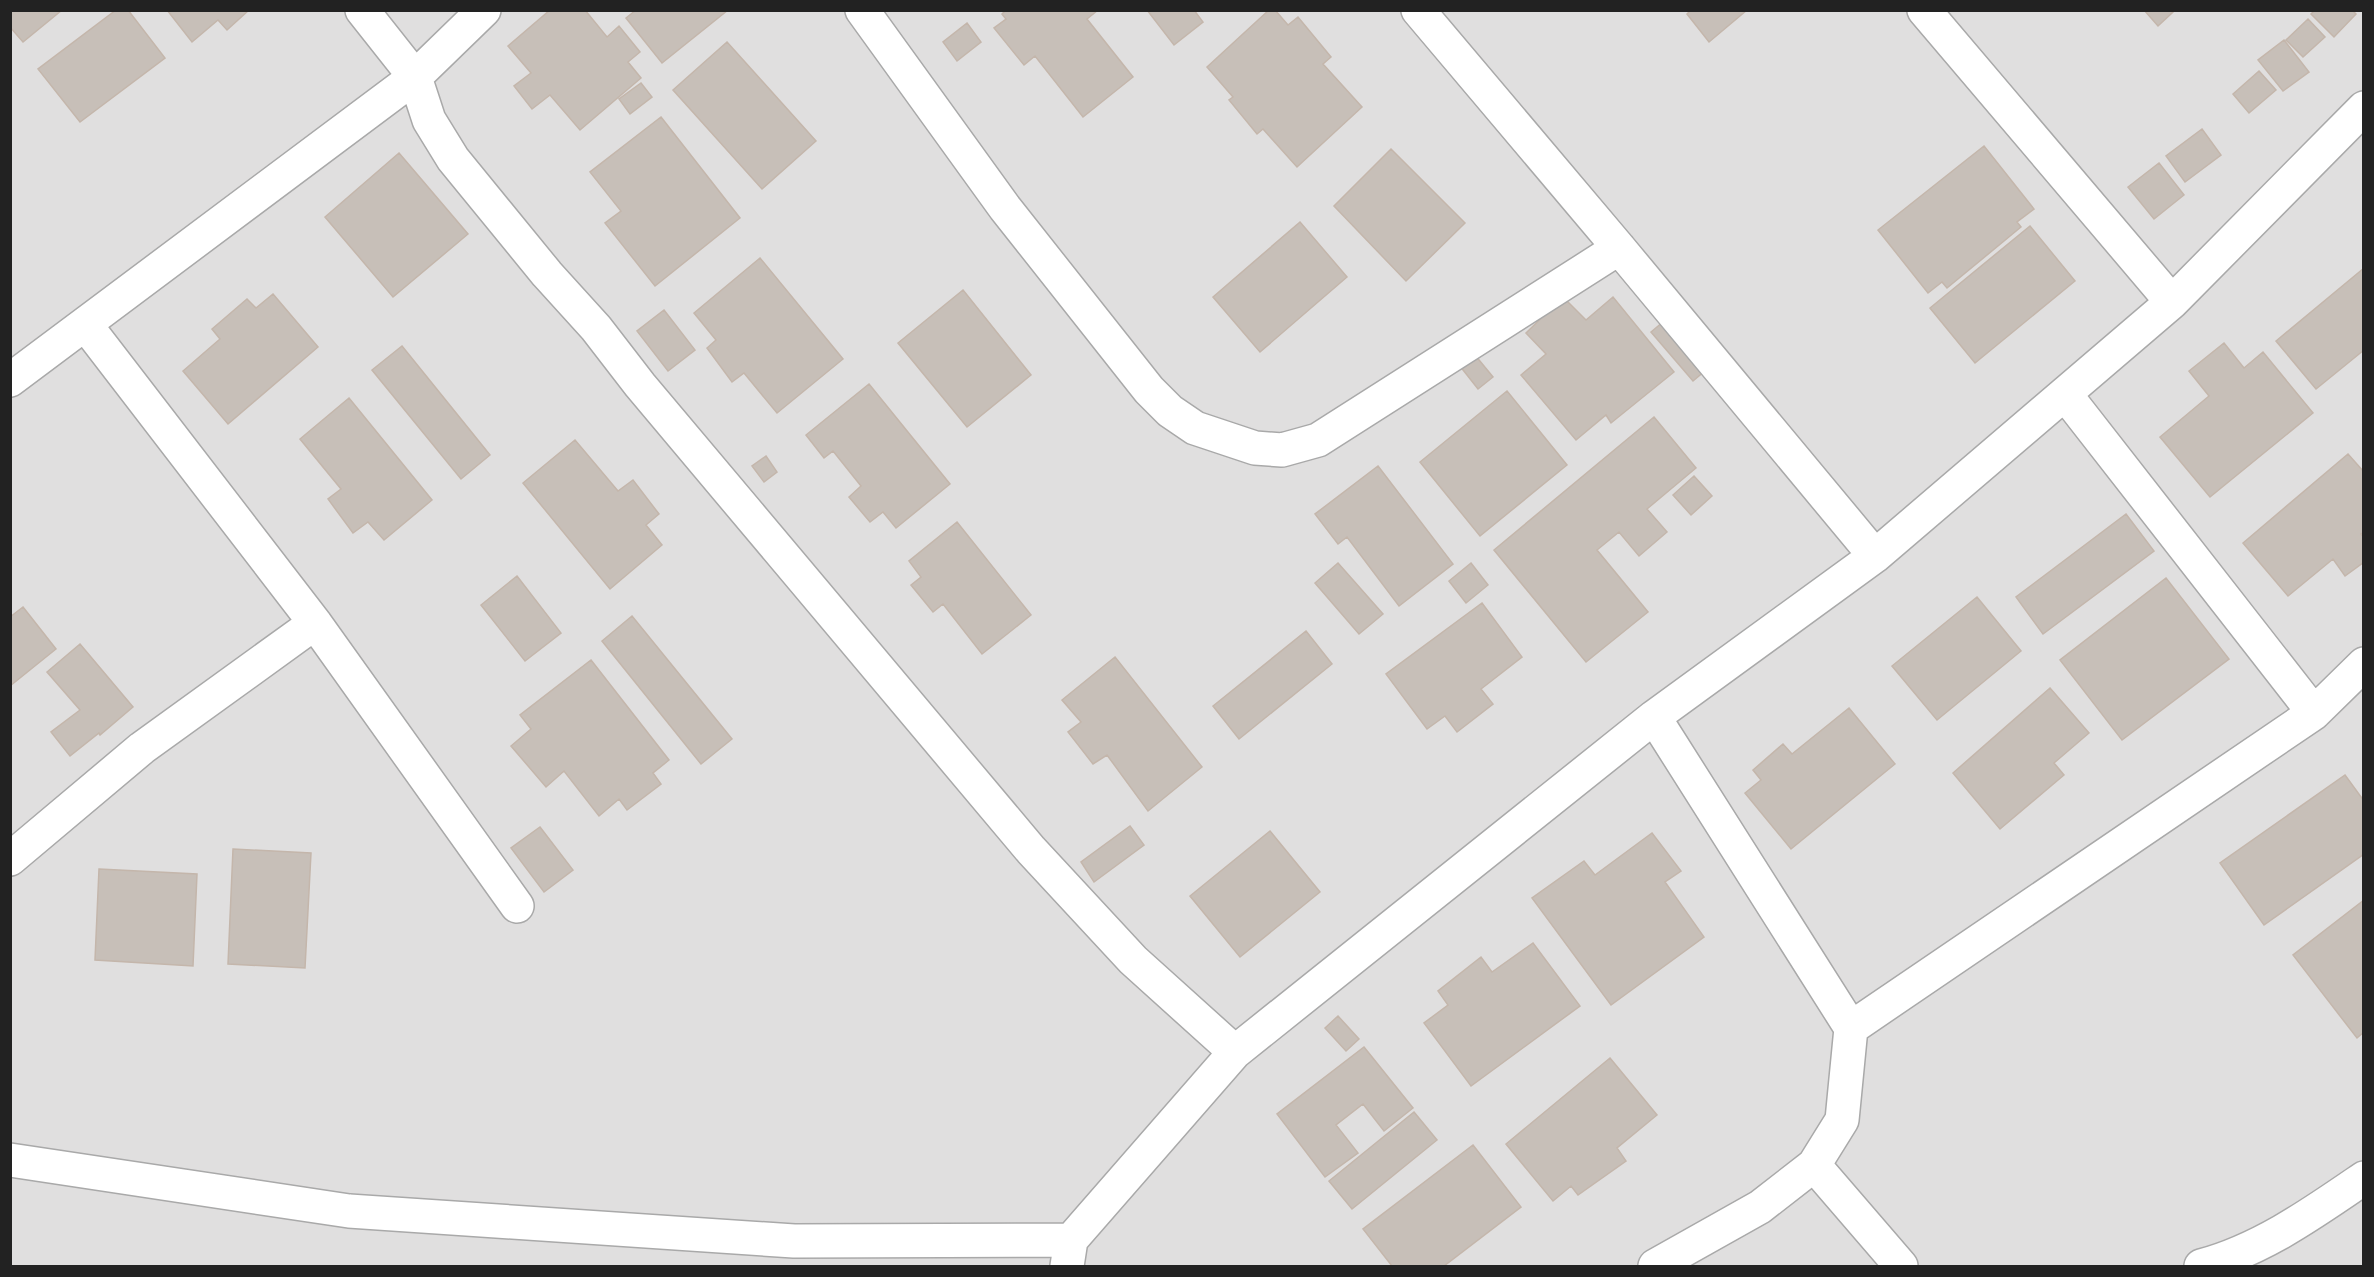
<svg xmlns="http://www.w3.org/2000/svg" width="2374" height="1277" viewBox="0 0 2374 1277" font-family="'Asap Condensed',sans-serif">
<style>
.residential{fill:#e0dfdf}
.building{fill:#c7bfb8;stroke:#c4b6ab;stroke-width:1.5}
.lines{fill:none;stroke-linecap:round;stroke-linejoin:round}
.street-casing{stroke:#a9a9a9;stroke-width:36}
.street{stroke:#fff;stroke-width:33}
</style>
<rect width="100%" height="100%" fill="#f2efe9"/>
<!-- residential -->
<path class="residential" d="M11,11H2363V1266H11Z"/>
<!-- building -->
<path class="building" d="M10,10H62L23,42L10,27Z
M116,10H128L165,58L80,122L38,69Z
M167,10H249L227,30L218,20L192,42Z
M550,10H585L607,37L619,26L640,52L628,62L641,78L580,130L550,95L532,109L514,86L531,73L508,46Z
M636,10H728L662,63L626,18Z
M1006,10H1098L1087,19L1133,77L1083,117L1035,56L1024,65L994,28L1006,19L1002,14Z
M1147,10H1194L1203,22L1174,45Z
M1269,10H1275L1288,25L1298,17L1331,57L1323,64L1362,107L1297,167L1263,129L1257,134L1229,100L1233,97L1207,67Z
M1691,10H1747L1709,42L1687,14Z
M2144,10H2172L2173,12L2158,26Z
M2315,10H2352L2356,14L2334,37L2311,14Z
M2308,19L2325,37L2303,57L2286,40Z
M967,23L981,42L957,61L943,42Z
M2284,40L2309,72L2283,91L2258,60Z
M727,42L816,141L762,189L673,90Z
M2259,71L2276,90L2249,113L2233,94Z
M641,83L652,97L630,114L619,99Z
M661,117L740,218L655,286L605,223L621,211L590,172Z
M2202,129L2221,155L2185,182L2166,156Z
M1984,146L2034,209L2017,222L2021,227L1947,288L1942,282L1928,293L1878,230Z
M1391,149L1465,223L1406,281L1334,206Z
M399,153L468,234L393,297L325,217Z
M2159,163L2184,195L2154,219L2128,187Z
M1300,222L1347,277L1260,352L1213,297Z
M2030,226L2075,281L1975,363L1930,308Z
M760,258L843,359L777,413L744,373L732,382L707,348L716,340L694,313Z
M2364,268V350L2316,389L2276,341Z
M963,290L1031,375L967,427L898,343Z
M273,294L318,347L228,424L183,371L220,339L212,329L247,299L256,308Z
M1563,297L1586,320L1613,297L1674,372L1611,423L1606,415L1576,440L1521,375L1546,354L1526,333Z
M664,310L695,350L668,371L637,331Z
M1670,316L1712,365L1693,381L1651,332Z
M2224,343L2244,368L2263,352L2313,413L2210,497L2160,437L2209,396L2189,371Z
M402,346L490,455L461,479L372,370Z
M1470,349L1493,377L1478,389L1456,361Z
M869,384L950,484L896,528L883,512L870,522L849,497L861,486L833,451L824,458L806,435Z
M1507,391L1567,465L1480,536L1420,462Z
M349,398L432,500L384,540L368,522L353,533L328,499L341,489L300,439Z
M1654,417L1696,468L1647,509L1667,532L1639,556L1619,532L1597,550L1648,612L1586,662L1494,550Z
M575,440L618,491L633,480L659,514L646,525L662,545L610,589L523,483Z
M2348,454L2364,472V532L2361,534L2364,538V562L2345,576L2333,559L2288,596L2243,543Z
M766,456L777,472L764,482L752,466Z
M1378,466L1453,564L1399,606L1347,537L1338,544L1315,514Z
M1694,476L1712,496L1691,515L1673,495Z
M2126,514L2154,551L2043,634L2016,597Z
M957,522L1031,615L982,654L943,604L933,612L911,585L921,577L909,561Z
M1338,563L1383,614L1359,634L1315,583Z
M1471,563L1488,585L1466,603L1449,581Z
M517,576L561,633L525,661L481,605Z
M2166,578L2229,659L2122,740L2060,660Z
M1977,597L2021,651L1937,720L1892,666Z
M1482,603L1522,657L1481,689L1493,704L1457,732L1445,716L1427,729L1386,674Z
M23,607L56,649L10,686V617Z
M632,616L732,739L701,764L602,641Z
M1306,631L1332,664L1239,739L1213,706Z
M80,644L133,707L100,735L99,733L70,756L51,732L80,710L47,672Z
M1115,657L1202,767L1148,811L1107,755L1093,764L1068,732L1081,722L1062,700Z
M591,660L669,760L653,773L661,784L627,810L619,799L599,816L564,771L546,787L511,746L531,729L520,715Z
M2050,688L2089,733L2054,763L2064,775L2000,829L1953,773Z
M1849,708L1895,764L1791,849L1745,793L1761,780L1753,770L1783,744L1792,754Z
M2345,775L2364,801V854L2264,925L2220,863Z
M1130,826L1144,845L1094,882L1081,862Z
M540,827L573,870L544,892L511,848Z
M1270,831L1320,892L1240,957L1190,896Z
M1652,833L1681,871L1665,882L1704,937L1611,1005L1532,898L1584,861L1595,875Z
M233,849L311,853L305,968L228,964Z
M99,869L197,874L193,966L95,960Z
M2364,900V1032L2357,1038L2293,955Z
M1533,943L1580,1006L1471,1086L1424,1023L1448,1005L1438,991L1481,957L1492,972Z
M1338,1016L1359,1039L1346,1051L1325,1028Z
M1364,1047L1413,1108L1384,1131L1363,1104L1336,1125L1358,1153L1325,1177L1277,1114Z
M1610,1058L1657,1115L1617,1148L1626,1161L1578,1195L1571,1186L1553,1201L1506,1144Z
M1414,1112L1437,1140L1352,1209L1329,1181Z
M1473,1145L1521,1207L1444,1266H1392L1363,1229Z"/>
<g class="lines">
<!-- street casing -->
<g class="street-casing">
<path id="street" d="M362,10L415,77L429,120L453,159L547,274L596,328L640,385L1031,850L1133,960L1235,1052
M862,10L1005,208L1149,390L1170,411L1195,428L1255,448L1282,450L1318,440L1619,248
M1418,10L1619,248L1875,556
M1924,10L2172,302
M85,324L315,623L517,906
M10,380L415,77L484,10
M2065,394L2314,713
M1654,717L1851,1028L1842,1120L1814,1165L1760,1207L1655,1266
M10,859L142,748L315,623
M1851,1028L2314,713L2364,664
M10,1160L349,1211L794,1241L1071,1240
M1814,1165L1901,1266
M1067,1266L1071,1240L1235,1052L1654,717L1875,556L2172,302L2364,108
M2201,1266C2261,1250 2313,1213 2364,1178"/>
</g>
<!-- street -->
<use href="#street" class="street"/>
</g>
<!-- border -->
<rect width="2374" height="1277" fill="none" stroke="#222222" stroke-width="24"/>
</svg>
